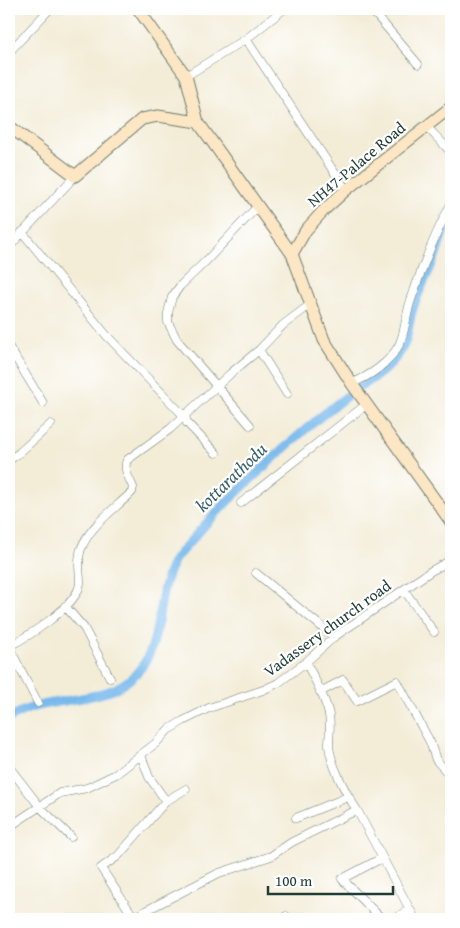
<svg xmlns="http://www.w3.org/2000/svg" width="460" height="928" viewBox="0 0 460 928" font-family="'Gentium Book Plus',serif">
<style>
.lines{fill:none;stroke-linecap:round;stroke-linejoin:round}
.canal{stroke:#78b9ed;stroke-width:9}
.street-casing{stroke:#697a6d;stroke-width:9}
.secondary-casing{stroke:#697a6d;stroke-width:13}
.street{stroke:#fff;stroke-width:8}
.secondary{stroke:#fce6c4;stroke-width:11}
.labels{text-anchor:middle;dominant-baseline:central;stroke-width:4.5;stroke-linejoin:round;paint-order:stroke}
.street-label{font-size:16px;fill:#1f3d34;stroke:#fff}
.water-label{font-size:18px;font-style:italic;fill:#3a626c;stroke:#fff}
</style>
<rect width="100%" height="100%" fill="#fff"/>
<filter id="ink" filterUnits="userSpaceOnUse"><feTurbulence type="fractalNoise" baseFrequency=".02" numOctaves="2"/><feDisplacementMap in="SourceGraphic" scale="10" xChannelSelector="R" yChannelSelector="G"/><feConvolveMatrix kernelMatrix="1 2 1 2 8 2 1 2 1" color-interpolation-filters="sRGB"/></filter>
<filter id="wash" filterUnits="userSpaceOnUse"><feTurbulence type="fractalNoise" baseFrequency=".0096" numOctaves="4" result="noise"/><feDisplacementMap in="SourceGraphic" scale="20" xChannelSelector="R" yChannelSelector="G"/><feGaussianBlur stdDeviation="1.12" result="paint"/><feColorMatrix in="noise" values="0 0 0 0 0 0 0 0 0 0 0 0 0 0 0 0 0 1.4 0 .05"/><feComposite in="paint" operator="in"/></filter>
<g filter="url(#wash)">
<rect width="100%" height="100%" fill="#f3ecd7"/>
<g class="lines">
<!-- canal -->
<path class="canal" d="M9,719C40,695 97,706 129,680C166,652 153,600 173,563C176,556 182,551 187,545C200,530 214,515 228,501C266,465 304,428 347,396C363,384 382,375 394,360C411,340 406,329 413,308C419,289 430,271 437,252C441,240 444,224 451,213"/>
</g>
</g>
<g filter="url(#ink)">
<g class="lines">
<!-- street casing -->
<g class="street-casing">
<path id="street" d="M371,9L418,64
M246,39L346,190
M9,52L47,12L48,9
M186,76L246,39L284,9
M426,126L451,152
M22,232L107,336L184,416
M9,247L75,176
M9,347L43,403
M259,350L287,394
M352,383C369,377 390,362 399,345C405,334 406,313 411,300C422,267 435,234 451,204
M185,415L187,423L216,453
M250,425L177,340L168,322V313L172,297L180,286L207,260L257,207
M9,460L19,453L51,424
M241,503L367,404
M256,573L334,637
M404,590L434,632
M65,606L84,628L110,678
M9,646C27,637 78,606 80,583C80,572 77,560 81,549C91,524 114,510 132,492L133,487C129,478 123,469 127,460L170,429L231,373L259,350L283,325L311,304
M9,647L38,703
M320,692L343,680L357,701L397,681L430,742L436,760L447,772L451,769
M9,767L40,807L71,837
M166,801L186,789
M357,810L415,919
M296,818L348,797
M9,827L60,793L87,788L116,774L156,743L168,730L183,721L209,708L263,690L278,683L306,662L334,637L431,571L451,560
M382,858L342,879L382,919
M286,916L288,919
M134,919L145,911L219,873L271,856L292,842L357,810C346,794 331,765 329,746C329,736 331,725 329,715C325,696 314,679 306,662
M135,919L101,868L118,856L166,801L149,777L141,755
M385,919L395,918L410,909"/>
</g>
<!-- secondary casing -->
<g class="secondary-casing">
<path id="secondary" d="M138,9L186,76L198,122L292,254L324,340L352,384L451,522
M9,126L75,176L142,119L158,116L198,122
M292,254L306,230L324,210L346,190L451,107"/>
</g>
<!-- street -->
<use href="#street" class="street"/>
<!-- secondary -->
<use href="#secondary" class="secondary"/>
</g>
</g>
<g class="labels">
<!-- street labels -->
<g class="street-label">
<text transform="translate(356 164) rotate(-40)">NH47-Palace Road</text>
<text transform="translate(327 628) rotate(-36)">Vadassery church road</text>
</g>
<!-- water labels -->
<g class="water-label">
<text transform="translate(231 477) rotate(-44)">kottarathodu</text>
</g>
</g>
<!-- margin -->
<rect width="460" height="928" fill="none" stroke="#fff" stroke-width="30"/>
<!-- scale -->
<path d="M268 886v8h125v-8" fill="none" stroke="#1f3d34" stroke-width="2.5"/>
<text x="275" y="886" font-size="15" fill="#1f3d34" stroke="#ffffff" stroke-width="4" paint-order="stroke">100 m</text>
</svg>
